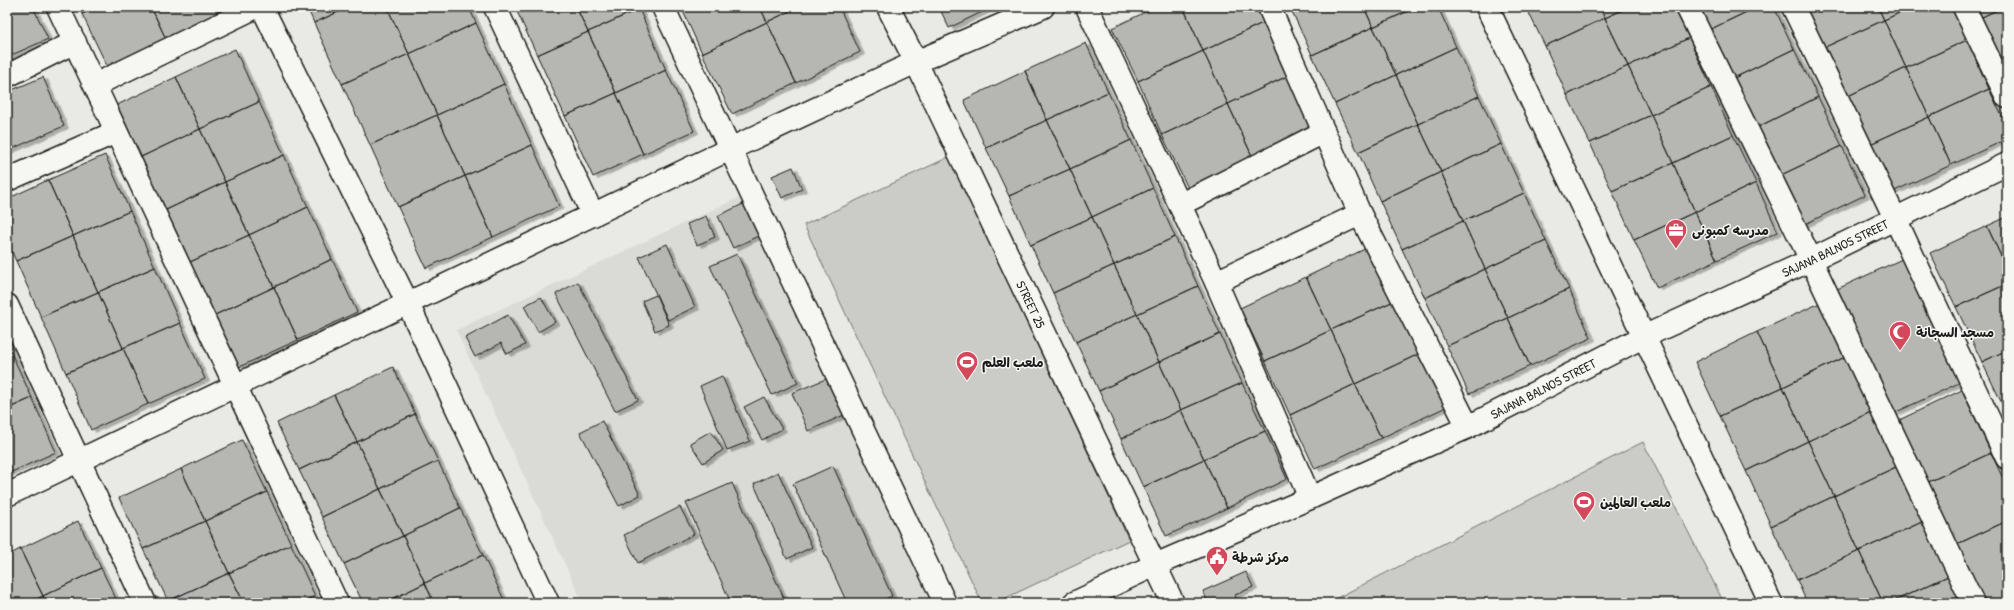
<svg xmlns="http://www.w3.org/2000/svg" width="2014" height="610" viewBox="0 0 2014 610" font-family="'Patrick Hand','Playpen Sans Arabic',sans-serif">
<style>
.built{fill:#dadad6}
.green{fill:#cbcbc7;stroke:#747472}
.building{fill:#b6b6b3;stroke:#1c1c1c;filter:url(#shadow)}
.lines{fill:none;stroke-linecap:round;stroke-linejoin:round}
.street-casing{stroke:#1c1c1c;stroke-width:25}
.secondary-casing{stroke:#1c1c1c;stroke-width:25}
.street{stroke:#f6f6f2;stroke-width:22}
.secondary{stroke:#f6f6f2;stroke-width:22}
.labels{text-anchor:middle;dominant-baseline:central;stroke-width:3;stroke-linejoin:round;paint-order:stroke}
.poi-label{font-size:13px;font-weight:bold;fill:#1c1c1c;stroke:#f6f6f2;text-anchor:start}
.street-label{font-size:13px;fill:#1c1c1c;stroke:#f6f6f2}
</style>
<defs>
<filter id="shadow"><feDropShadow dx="4.5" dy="2.5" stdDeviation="0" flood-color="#0004"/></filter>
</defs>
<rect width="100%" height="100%" fill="#e9e9e5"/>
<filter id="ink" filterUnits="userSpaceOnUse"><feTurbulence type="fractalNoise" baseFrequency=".025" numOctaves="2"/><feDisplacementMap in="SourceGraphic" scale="8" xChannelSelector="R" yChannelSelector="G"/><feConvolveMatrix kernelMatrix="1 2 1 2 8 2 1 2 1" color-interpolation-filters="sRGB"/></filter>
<g filter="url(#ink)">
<!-- built -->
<path class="built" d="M742,196L932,603H583L456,330Z"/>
<!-- green -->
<path class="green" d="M949,157L1129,540L995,603H982L804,225Z
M1643,442L1724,603H1327Z"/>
<!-- building -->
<path class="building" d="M7,7H33L48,39L7,57Z
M79,7H97L82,14Z
M97,7H151L166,39L107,66L82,14Z
M151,7H223L225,11L166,39Z
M307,7H349L314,23Z
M349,7H387L409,54L342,84L314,23Z
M387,7H469L476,23L409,54Z
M515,7H576L588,32L537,55Z
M576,7H638L639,9L588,32Z
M681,7H760L767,22L702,53Z
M760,7H799L767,22Z
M799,7H839L860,52L796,83L767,22Z
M939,7H992L949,28Z
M1156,7H1183L1203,51L1138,81L1112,28Z
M1183,7H1263L1269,20L1203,51Z
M1290,7H1364L1373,27L1312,55Z
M1364,7H1417L1373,27Z
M1417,7H1438L1456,47L1396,75L1373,27Z
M1526,7H1600L1605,18L1545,46Z
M1600,7H1629L1605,18Z
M1629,7H1674L1689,38L1628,66L1605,18Z
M1698,7H1757L1709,30Z
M1757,7H1774L1794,49L1732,79L1709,30Z
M1804,7H1878L1884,20L1823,48Z
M1878,7H1912L1884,20Z
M1912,7H1952L1967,40L1906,68L1884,20Z
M1974,7H2003L1980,18Z
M2003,7H2007V65L2003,67L1980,18Z
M639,9L666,70L616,93L588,32Z
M1605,18L1628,66L1567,95L1545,46Z
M1269,20L1294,73L1228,104L1203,51Z
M1884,20L1906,68L1846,97L1823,48Z
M767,22L796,83L732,114L702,53Z
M476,23L504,84L437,115L409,54Z
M1373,27L1396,75L1335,104L1312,55Z
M588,32L616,93L565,116L537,55Z
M1689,38L1711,87L1651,115L1628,66Z
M1967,40L1989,89L1929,117L1906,68Z
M1086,43L1108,92L1047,120L1025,71Z
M1456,47L1479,96L1418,124L1396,75Z
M235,49L259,102L200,129L176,77Z
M1794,49L1818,97L1756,128L1732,79Z
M1203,51L1228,104L1162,135L1138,81Z
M409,54L437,115L370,145L342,84Z
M1628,66L1651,115L1590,143L1567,95Z
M1906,68L1929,117L1868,145L1846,97Z
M666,70L694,131L643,154L616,93Z
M1025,71L1047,120L986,148L964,100Z
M1294,73L1319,127L1253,158L1228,104Z
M1396,75L1418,124L1358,152L1335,104Z
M43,77L64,126L7,151V92Z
M176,77L200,129L141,157L117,105Z
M504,84L532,145L465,176L437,115Z
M1711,87L1733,135L1673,163L1651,115Z
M1989,89L2007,127V139L1951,165L1929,117Z
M1108,92L1131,140L1070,169L1047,120Z
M616,93L643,154L593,177L565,116Z
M1479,96L1501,144L1441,172L1418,124Z
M1818,97L1842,146L1779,176L1756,128Z
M259,102L284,155L225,182L200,129Z
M1228,104L1253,158L1188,188L1162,135Z
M437,115L465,176L398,207L370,145Z
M1651,115L1673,163L1612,191L1590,143Z
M1929,117L1951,165L1890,193L1868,145Z
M1047,120L1070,169L1009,196L986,148Z
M1418,124L1441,172L1380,201L1358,152Z
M200,129L225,182L166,210L141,157Z
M1733,135L1756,183L1695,212L1673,163Z
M1131,140L1153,188L1092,217L1070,169Z
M1501,144L1524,193L1463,221L1441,172Z
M532,145L559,206L493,237L465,176Z
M1842,146L1865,195L1803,225L1779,176Z
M105,155L130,211L73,236L48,180Z
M284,155L308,207L249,235L225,182Z
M1673,163L1695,212L1634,240L1612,191Z
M793,167L802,189L782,198L772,176Z
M1070,169L1092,217L1031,245L1009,196Z
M1441,172L1463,221L1402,249L1380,201Z
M465,176L493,237L426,268L398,207Z
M48,180L73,236L16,261L7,241V199Z
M225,182L249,235L190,262L166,210Z
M1756,183L1778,232L1717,260L1695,212Z
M1153,188L1175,237L1114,265L1092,217Z
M1524,193L1546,241L1485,269L1463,221Z
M745,203L760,235L733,248L718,216Z
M308,207L332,259L274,287L249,235Z
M130,211L155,267L98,292L73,236Z
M1695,212L1717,260L1657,288L1634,240Z
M706,216L715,237L697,245L687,224Z
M1092,217L1114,265L1053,293L1031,245Z
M2007,217V269L1987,226Z
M1463,221L1485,269L1425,298L1402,249Z
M1987,226L2007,269V284L1956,307L1930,253Z
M249,235L274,287L215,315L190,262Z
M73,236L98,292L41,317L16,261Z
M1175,237L1198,286L1137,314L1114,265Z
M1546,241L1569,289L1508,318L1485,269Z
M667,244L695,307L668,320L639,257Z
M1371,246L1396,300L1331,330L1306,277Z
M737,254L798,383L772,395L710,266Z
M332,259L357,312L298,340L274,287Z
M1902,259L1959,383L1892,414L1835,290Z
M1114,265L1137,314L1076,342L1053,293Z
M155,267L180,323L123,348L98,292Z
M1485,269L1508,318L1447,346L1425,298Z
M1306,277L1331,330L1265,361L1240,308Z
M578,282L638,400L615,411L556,294Z
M2007,284V350L1982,362L1956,307Z
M1198,286L1220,334L1159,362L1137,314Z
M274,287L298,340L239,367L215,315Z
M1569,289L1591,338L1530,366L1508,318Z
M98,292L123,348L66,373L41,317Z
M656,295L669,325L655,331L642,301Z
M541,297L555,322L538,332L524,306Z
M1396,300L1421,353L1355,384L1331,330Z
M1820,303L1845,357L1783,387L1757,332Z
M1137,314L1159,362L1099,391L1076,342Z
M508,315L525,345L507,354L501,343L475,357L465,338Z
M1508,318L1530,366L1469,394L1447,346Z
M180,323L205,379L148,404L123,348Z
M1331,330L1355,384L1290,415L1265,361Z
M1757,332L1783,387L1720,416L1695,362Z
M1220,334L1242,383L1181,410L1159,362Z
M7,344L32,398L7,409Z
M123,348L148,404L91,430L66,373Z
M2007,350V414L1982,362Z
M1421,353L1446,407L1381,438L1355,384Z
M1845,357L1871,412L1808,441L1783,387Z
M1159,362L1181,410L1121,439L1099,391Z
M393,367L415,414L357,442L334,395Z
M722,376L750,441L727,450L700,386Z
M828,378L844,415L808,431L792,393Z
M1242,383L1265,431L1204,459L1181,410Z
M1355,384L1381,438L1315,469L1290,415Z
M1783,387L1808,441L1746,471L1720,416Z
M1962,390L1991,453L1924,484L1895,422Z
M334,395L357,442L299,470L277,423Z
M764,397L782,429L762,440L744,407Z
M32,398L56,452L7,474V409Z
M1181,410L1204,459L1143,487L1121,439Z
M1871,412L1896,467L1834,496L1808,441Z
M415,414L438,461L380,489L357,442Z
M602,421L640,495L619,506L580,432Z
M711,431L723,450L703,463L690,443Z
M1265,431L1287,479L1227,508L1204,459Z
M242,440L267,492L205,521L181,469Z
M1808,441L1834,496L1771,526L1746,471Z
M357,442L380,489L322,517L299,470Z
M1991,453L2007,487V521L1953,546L1924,484Z
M1204,459L1227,508L1166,536L1143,487Z
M438,461L460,508L403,536L380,489Z
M833,466L892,596L877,603H847L793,484Z
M1896,467L1922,522L1859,551L1834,496Z
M181,469L205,521L143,549L119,498Z
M778,472L812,547L787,559L754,484Z
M732,483L786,603H731L686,503Z
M380,489L403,536L344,564L322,517Z
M267,492L291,544L229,573L205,521Z
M1834,496L1859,551L1797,580L1771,526Z
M680,507L694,534L638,563L624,535Z
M460,508L483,555L425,583L403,536Z
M78,521L101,568L43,596L20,549Z
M205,521L229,573L168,601L143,549Z
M2007,521V597L1994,603H1980L1953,546Z
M1922,522L1948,576L1890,603H1883L1859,551Z
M403,536L425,583L384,603H363L344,564Z
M291,544L315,596L300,603H244L229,573Z
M20,549L43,596L29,603H7V556Z
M1859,551L1883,603H1807L1797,580Z
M483,555L505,602L434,603L425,583Z
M101,568L118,603H46L43,596Z
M1246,572L1253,587L1235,595L1238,603H1208L1203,591Z
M229,573L244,603H168V601Z
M1948,576L1960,603H1890Z
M425,583L434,603H384Z
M43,596L46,603H29Z
M2007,597V603H1994Z"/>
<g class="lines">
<!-- street casing -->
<g class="street-casing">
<g id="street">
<path d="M58,7L337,603"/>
<path d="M495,7L593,215"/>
<path d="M663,7L945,603"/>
<path id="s1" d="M888,7L916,62L1173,603"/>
<path d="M1087,7L1216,282L1310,498"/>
<path d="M1269,7L1360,214L1468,427"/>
<path d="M1487,7L1771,603"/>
<path d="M1687,7L1811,260L1973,603"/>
<path d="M1793,7L1895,218L2007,458"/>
<path d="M1964,7L2007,97"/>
<path d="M7,76L75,42"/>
<path d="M95,85L256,7"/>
<path d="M7,180L116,132"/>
<path d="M1181,204L1324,132"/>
<path d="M1216,282L1360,214"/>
<path d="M7,305L145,603"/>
<path d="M7,495L730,149L916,62L1043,7"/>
</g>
</g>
<!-- secondary casing -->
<g class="secondary-casing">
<g id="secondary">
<path d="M262,7L408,304L548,603"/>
<path id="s2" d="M1074,603L1155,565L1310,498L1468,427L1643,337L1811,260L2007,164"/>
</g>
</g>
<!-- street -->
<use href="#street" class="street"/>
<!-- secondary -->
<use href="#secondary" class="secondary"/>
</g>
</g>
<!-- icons -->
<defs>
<g id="office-pin" transform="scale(1.15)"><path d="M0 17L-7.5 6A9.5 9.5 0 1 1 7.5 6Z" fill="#d1495b" stroke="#f6f6f2"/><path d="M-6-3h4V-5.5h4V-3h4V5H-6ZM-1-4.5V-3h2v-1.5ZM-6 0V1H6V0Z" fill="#fff"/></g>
<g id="mosque-pin" transform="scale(1.15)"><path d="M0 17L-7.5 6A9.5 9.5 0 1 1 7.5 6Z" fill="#d1495b" stroke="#f6f6f2"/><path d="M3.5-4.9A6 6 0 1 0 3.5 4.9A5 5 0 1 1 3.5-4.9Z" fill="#fff"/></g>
<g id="stadium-pin" transform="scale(1.15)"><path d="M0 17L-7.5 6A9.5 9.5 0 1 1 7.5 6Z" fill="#d1495b" stroke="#f6f6f2"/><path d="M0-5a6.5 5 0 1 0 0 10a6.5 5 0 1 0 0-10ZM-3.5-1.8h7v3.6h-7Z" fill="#fff"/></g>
<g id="civic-pin" transform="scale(1.15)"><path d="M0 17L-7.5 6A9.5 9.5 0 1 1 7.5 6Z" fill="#d1495b" stroke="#f6f6f2"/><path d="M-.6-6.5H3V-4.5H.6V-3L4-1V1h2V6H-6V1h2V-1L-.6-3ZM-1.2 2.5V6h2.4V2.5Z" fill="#fff"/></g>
</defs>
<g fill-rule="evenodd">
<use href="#office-pin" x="1676" y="230"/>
<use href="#mosque-pin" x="1900" y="332"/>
<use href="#stadium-pin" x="967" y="362"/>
<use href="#stadium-pin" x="1584" y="502"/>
<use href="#civic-pin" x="1217" y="557"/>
</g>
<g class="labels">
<!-- poi labels -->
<g class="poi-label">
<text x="1692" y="230">مدرسه كمبونى</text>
<text x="1916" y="332">مسجد السجانة</text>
<text x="982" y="362">ملعب العلم</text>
<text x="1600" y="502">ملعب العالمين</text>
<text x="1232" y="557">مركز شرطة</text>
</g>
<!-- street labels -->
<g class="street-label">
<text stroke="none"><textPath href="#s2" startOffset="840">SAJANA BALNOS STREET</textPath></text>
<text stroke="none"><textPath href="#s1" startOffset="330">STREET 25</textPath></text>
<text stroke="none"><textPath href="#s2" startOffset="516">SAJANA BALNOS STREET</textPath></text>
</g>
</g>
<!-- margin -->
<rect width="2014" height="610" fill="none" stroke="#f6f6f2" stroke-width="24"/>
<rect x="12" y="12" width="1990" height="586" fill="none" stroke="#1c1c1c" stroke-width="1.5" filter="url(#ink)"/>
</svg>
